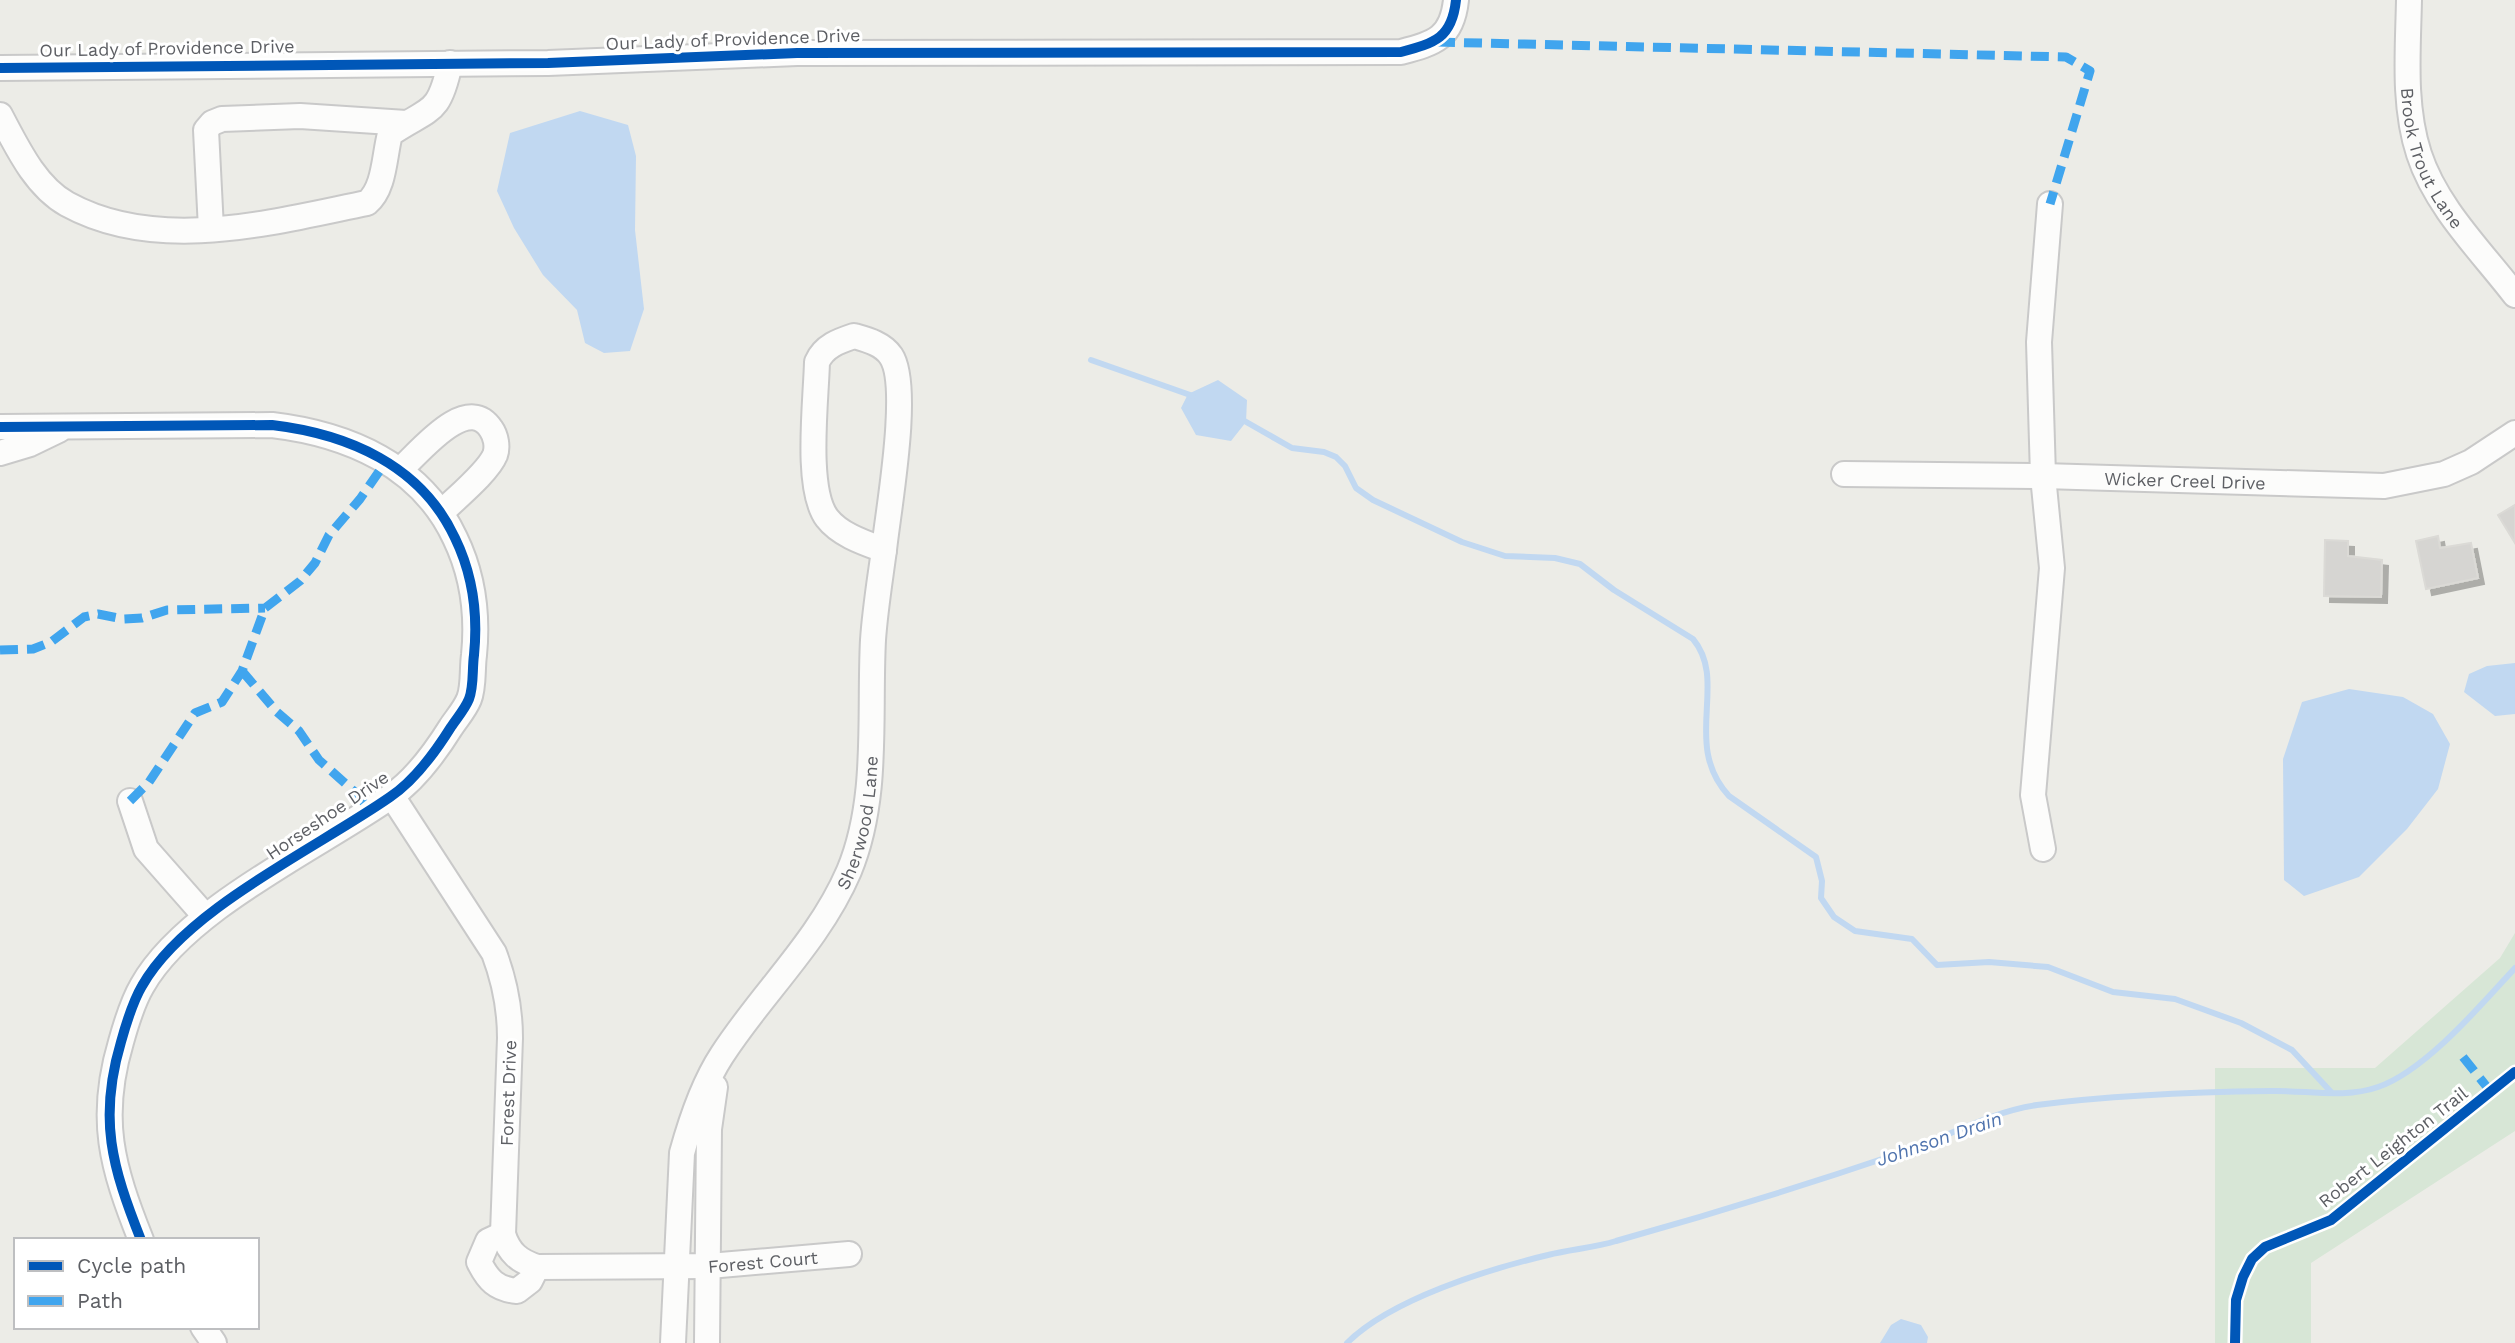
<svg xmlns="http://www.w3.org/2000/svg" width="2515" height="1343" viewBox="0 0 2515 1343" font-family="'Work Sans',sans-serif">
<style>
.green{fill:#d7e6d6}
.water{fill:#c1d8f1}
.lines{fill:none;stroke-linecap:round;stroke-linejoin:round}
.stream{stroke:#c1d8f1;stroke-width:6}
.building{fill:#d6d5d2;stroke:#dbdad6;stroke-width:2;filter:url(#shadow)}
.minor-casing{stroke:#c9c9c9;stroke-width:28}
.minor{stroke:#fcfcfb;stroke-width:24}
.quiet{stroke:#40a5ee;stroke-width:9;stroke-dasharray:18 9;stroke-linecap:butt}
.cycleway-casing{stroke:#fff;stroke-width:15}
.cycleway{stroke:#0057b8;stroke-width:10}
.labels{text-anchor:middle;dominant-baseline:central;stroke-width:6;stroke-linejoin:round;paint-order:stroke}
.street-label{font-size:18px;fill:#5d5f64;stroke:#fff}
.water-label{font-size:19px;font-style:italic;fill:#5074ae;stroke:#fff}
</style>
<defs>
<filter id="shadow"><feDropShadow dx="6" dy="6" stdDeviation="0" flood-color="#0004"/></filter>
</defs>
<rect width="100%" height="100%" fill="#ecece7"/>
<!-- green -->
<path class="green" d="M2515,933V1131L2311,1263V1343H2215V1068H2375L2500,958Z"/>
<!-- water -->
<path class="water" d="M580,111L628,125L636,156L635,230L644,309L630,351L604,353L585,343L577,310L543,275L514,228L497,191L510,133Z
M1218,380L1247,400L1246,422L1231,441L1196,435L1181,408L1188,394Z
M2515,663V714L2495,716L2464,692L2469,674L2487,666Z
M2349,689L2403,697L2433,714L2450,744L2438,789L2407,829L2359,877L2304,896L2284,880L2283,759L2302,702Z
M1901,1319L1921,1325L1928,1337L1927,1343H1880L1891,1325Z"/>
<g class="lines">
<!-- stream -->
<path class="stream" d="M1091,360L1193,396
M1241,419L1292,448L1324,452L1336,457L1345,466L1356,488L1373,500L1462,542L1505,556L1555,558L1580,564L1614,590L1693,639C1729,682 1681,744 1729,796L1816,857L1822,881L1821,898L1834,917L1855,931L1912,939L1937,965L1989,962L2048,967L2113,992L2175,999L2241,1023L2292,1050L2332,1093
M1347,1343C1391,1299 1489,1269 1548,1255C1571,1249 1594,1248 1616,1241C1709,1215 1803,1186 1894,1155C1942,1140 1988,1112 2037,1105C2114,1095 2194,1092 2271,1091C2306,1090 2344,1099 2378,1087C2425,1071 2481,1005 2515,968"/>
</g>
<!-- building -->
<path class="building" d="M2515,505V543L2498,515Z
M2438,536L2440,548L2471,543L2478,578L2426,589L2416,541Z
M2325,540L2348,541V556L2382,560L2381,597L2324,596Z"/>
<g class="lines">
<!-- minor casing -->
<g class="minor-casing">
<g id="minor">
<path id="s1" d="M2409,0C2408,51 2403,105 2419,154C2436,207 2482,252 2515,295"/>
<path d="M0,68L548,63L797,53L1401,52C1435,43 1452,38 1456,0"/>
<path d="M0,115C17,147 35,186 67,204C158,254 273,222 367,203C385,188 384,156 390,134C430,107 439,116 450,63"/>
<path d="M211,229L206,130L212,123L222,119L300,116L406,123"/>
<path d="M854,336C868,340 883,344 891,356C911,386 888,511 884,550C865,543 840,535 827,518C805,489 816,401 817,362C824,346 839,341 854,336Z"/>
<path d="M0,427L272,425C348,434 421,465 455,538C473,575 478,615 474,655C472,669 474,687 469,699C465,709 457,718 451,727C436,751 414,781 390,797C317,848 185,909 142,986C132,1003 126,1024 121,1042C98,1119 112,1167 141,1240"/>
<path d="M0,453L30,444L59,430"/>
<path d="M400,470C419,453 467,392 491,429C496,436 498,447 495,455C488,472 456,498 443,511"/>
<path id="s2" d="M1844,474L2043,476L2384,486L2444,474L2471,462L2515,433"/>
<path id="s3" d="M392,796L494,953C505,982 510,1007 510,1038L503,1234C509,1253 519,1261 537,1267L709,1266L849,1254"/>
<path d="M130,801L146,849L205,916"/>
<path d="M2043,849L2033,795L2052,568L2043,476L2039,342L2050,204"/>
<path d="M503,1234L488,1241L479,1262C488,1280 496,1289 517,1291L530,1281L537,1267"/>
<path d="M203,1327L214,1343"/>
<path id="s4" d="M673,1343L682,1153C691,1120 703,1084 722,1055C762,993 819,941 849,871C879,799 869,717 873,640C875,610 880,580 884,550"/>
<path d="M707,1343L709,1129L715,1087"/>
</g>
</g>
<!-- minor -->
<use href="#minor" class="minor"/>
<!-- quiet -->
<path class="quiet" d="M1437,42L2066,57L2090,71L2050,204
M0,650L33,649L51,642L84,617L98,614L123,619L142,618L167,610L265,608
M242,671L277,712L299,731L319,760L357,794L369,809
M130,801L149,782L195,713L222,702L242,671L265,608L300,581L315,563L329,535L360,499L387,460
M2463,1057L2491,1092"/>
<!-- cycleway casing -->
<g class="cycleway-casing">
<path id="cycleway" d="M0,68L548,63L797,53L1401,52C1435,43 1452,38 1456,0
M0,427L272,425C348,434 421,465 455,538C473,575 478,615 474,655C472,669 474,687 469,699C465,709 457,718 451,727C436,751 414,781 390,797C317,848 185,909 142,986C132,1003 126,1024 121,1042C98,1119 112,1167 141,1240
M2235,1343L2236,1300L2243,1277L2252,1259L2265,1247L2331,1220L2515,1072"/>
</g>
<!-- cycleway -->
<use href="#cycleway" class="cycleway"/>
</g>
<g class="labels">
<!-- street labels -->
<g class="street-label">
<text transform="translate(733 39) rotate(-2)">Our Lady of Providence Drive</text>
<text transform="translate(167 48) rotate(-1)">Our Lady of Providence Drive</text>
<text stroke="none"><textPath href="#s1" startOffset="163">Brook Trout Lane</textPath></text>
<text stroke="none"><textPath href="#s2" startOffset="341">Wicker Creel Drive</textPath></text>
<text transform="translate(327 815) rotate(-34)">Horseshoe Drive</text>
<text stroke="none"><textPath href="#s4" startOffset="570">Sherwood Lane</textPath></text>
<text transform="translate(508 1093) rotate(-88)">Forest Drive</text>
<text transform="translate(2393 1147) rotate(-38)">Robert Leighton Trail</text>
<text stroke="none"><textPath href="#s3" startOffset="746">Forest Court</textPath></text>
</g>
<!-- water labels -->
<g class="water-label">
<text transform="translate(1939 1139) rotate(-19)">Johnson Drain</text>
</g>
</g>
<!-- legend -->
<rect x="14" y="1238" width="245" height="91" fill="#ffffff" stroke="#bebfc1" stroke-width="2"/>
<rect x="28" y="1261" width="35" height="10" fill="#0057b8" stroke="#bebfc1" stroke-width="2"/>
<text x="77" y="1273" font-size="21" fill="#5d5f64">Cycle path</text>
<rect x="28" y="1296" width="35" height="10" fill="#40a5ee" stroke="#bebfc1" stroke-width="2"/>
<text x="77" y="1308" font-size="21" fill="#5d5f64">Path</text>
</svg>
